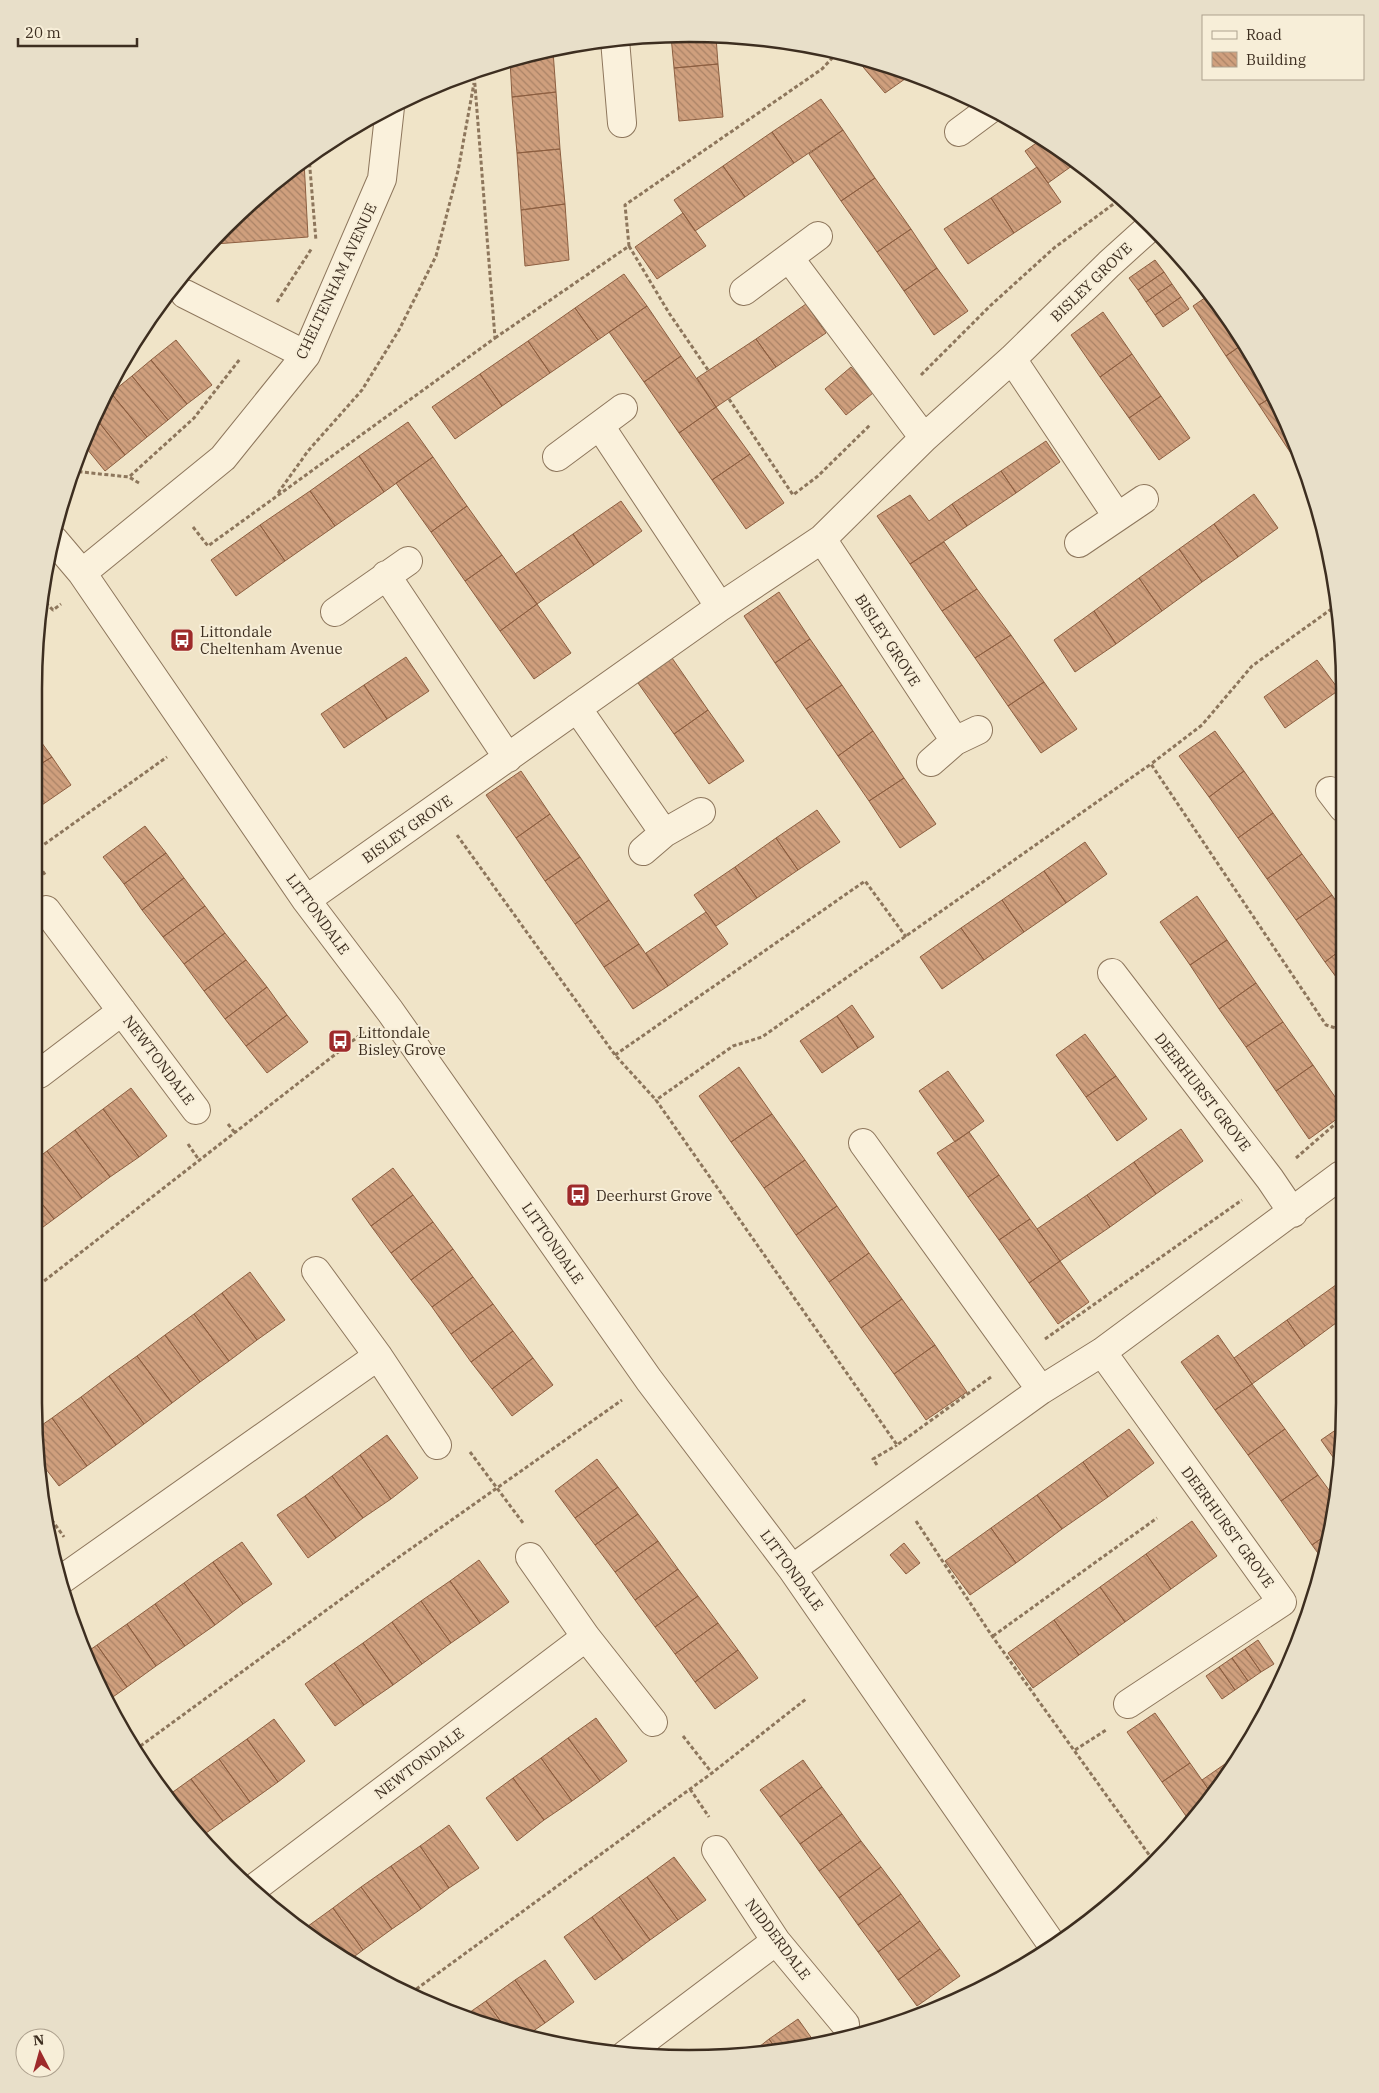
<svg xmlns="http://www.w3.org/2000/svg" width="1379" height="2093" viewBox="0 0 1379 2093" font-family="'IBM Plex Serif',serif">
<style>
.building{fill:url(#building-back-hatch);stroke:#8d5f41}
.lines{fill:none;stroke-linecap:round;stroke-linejoin:round}
.minor-casing{stroke:#8d765c;stroke-width:30}
.path{stroke:#8d765c;stroke-width:3;stroke-dasharray:4 2.5;stroke-linecap:butt}
.minor{stroke:#faf1dc;stroke-width:28}
.labels{text-anchor:middle;dominant-baseline:central;stroke-width:4;stroke-linejoin:round;paint-order:stroke}
.street-label{font-size:15px;fill:#3d2e20;stroke:#f7eed8}
.poi-label{font-size:15px;fill:#3d2e20;stroke:#f7eed8;text-anchor:start}
.rim{fill:none;stroke:#3d2e20;stroke-width:2.5}
</style>
<defs>
<pattern id="building-back-hatch" width="6" height="6" patternUnits="userSpaceOnUse" patternTransform="scale(1.25)"><rect width="6" height="6" fill="#cf9f7d"/><path d="M-1 5l2 2M0 0l6 6M5-1l2 2" fill="none" stroke="#a98266"/></pattern>
</defs>
<rect width="100%" height="100%" fill="#f0e4c8"/>
<!-- building -->
<path class="building" d="M671,36L716,37L718,64L674,68Z
M553,51L556,92L512,97L510,60Z
M861,59L901,69L912,74L885,93L858,61Z
M718,64L723,117L679,121L674,68Z
M556,92L560,149L517,153L512,97Z
M821,99L843,130L794,163L772,132Z
M843,130L875,178L841,201L809,154Z
M772,132L794,163L745,197L723,166Z
M1042,139L1076,163L1048,183L1025,151Z
M560,149L565,204L521,210L517,153Z
M304,161L308,237L215,244V240L291,169Z
M723,166L745,197L695,231L674,200Z
M1037,167L1061,202L1014,233L991,198Z
M875,178L911,229L877,252L841,201Z
M991,198L1014,233L968,264L944,229Z
M565,204L569,260L525,266L521,210Z
M683,213L706,246L657,279L635,247Z
M911,229L937,268L904,291L877,252Z
M1155,260L1164,272L1138,290L1129,278Z
M937,268L968,311L934,335L904,291Z
M1164,272L1172,284L1146,302L1138,290Z
M624,274L647,306L598,340L575,308Z
M1172,284L1181,297L1155,315L1146,302Z
M1212,293L1243,344L1226,356L1193,306Z
M1181,297L1189,309L1163,327L1155,315Z
M806,304L826,333L776,367L756,339Z
M647,306L681,356L644,382L609,332Z
M575,308L598,340L550,373L528,341Z
M1103,312L1132,354L1100,377L1071,335Z
M756,339L776,367L716,407L697,378Z
M176,340L212,385L187,404L151,360Z
M528,341L550,373L502,406L480,374Z
M1243,344L1275,395L1259,405L1226,356Z
M1132,354L1161,396L1129,418L1100,377Z
M681,356L716,407L679,433L644,382Z
M151,360L187,404L168,420L132,376Z
M851,367L873,393L846,415L825,389Z
M480,374L502,406L455,439L432,407Z
M132,376L168,420L147,437L111,393Z
M111,393L147,437L125,455L94,416L101,401Z
M1275,395L1297,451L1292,455L1259,405Z
M1161,396L1190,438L1159,460L1129,418Z
M716,407L750,454L712,480L679,433Z
M94,416L125,455L105,471L83,444Z
M408,422L433,457L384,492L359,456Z
M1046,441L1060,462L1016,493L1001,471Z
M750,454L784,503L746,529L712,480Z
M359,456L384,492L335,526L310,491Z
M433,457L467,506L431,532L396,483Z
M1001,471L1016,493L967,526L952,504Z
M310,491L335,526L285,561L260,525Z
M1254,494L1278,528L1238,557L1214,524Z
M910,495L929,521L952,504L967,526L910,564L877,516Z
M621,501L642,531L594,565L573,534Z
M467,506L502,555L465,581L431,532Z
M1214,524L1238,557L1202,582L1179,549Z
M260,525L285,561L236,596L211,560Z
M573,534L594,565L537,604L515,574Z
M944,542L977,589L942,611L910,564Z
M1179,549L1202,582L1162,611L1139,578Z
M502,555L537,604L500,631L465,581Z
M1139,578L1162,611L1116,644L1094,611Z
M977,589L1011,635L975,658L942,611Z
M779,592L810,639L775,663L744,616Z
M537,604L571,653L534,679L500,631Z
M1094,611L1116,644L1075,672L1054,640Z
M1011,635L1044,682L1008,706L975,658Z
M810,639L842,685L806,709L775,663Z
M406,657L429,691L387,719L364,685Z
M672,658L708,710L674,734L638,683Z
M1317,660L1339,690L1285,728L1264,697Z
M1044,682L1077,729L1041,753L1008,706Z
M364,685L387,719L344,748L321,714Z
M842,685L873,731L838,756L806,709Z
M708,710L744,761L709,784L674,734Z
M873,731L904,778L869,801L838,756Z
M1215,731L1244,771L1209,797L1179,756Z
M39,739L52,757L39,765Z
M52,757L71,785L39,807V765Z
M521,771L550,814L516,838L486,795Z
M1244,771L1273,813L1238,838L1209,797Z
M904,778L936,824L900,848L869,801Z
M817,810L840,842L798,870L776,838Z
M1273,813L1302,854L1267,879L1238,838Z
M550,814L580,857L545,881L516,838Z
M145,826L166,853L124,884L103,857Z
M776,838L798,870L757,898L735,867Z
M1085,842L1107,874L1066,903L1044,871Z
M166,853L184,878L142,910L124,884Z
M1302,854L1332,895L1296,920L1267,879Z
M580,857L609,900L575,924L545,881Z
M735,867L757,898L716,926L694,895Z
M1044,871L1066,903L1024,932L1002,900Z
M184,878L205,906L163,937L142,910Z
M1332,895L1343,911L1342,949L1325,962L1296,920Z
M1197,896L1227,940L1190,965L1160,922Z
M609,900L639,944L604,967L575,924Z
M1002,900L1024,932L984,960L961,928Z
M205,906L225,933L184,964L163,937Z
M706,912L728,944L668,986L646,953Z
M961,928L984,960L942,989L920,957Z
M225,933L246,960L204,991L184,964Z
M1227,940L1256,983L1219,1009L1190,965Z
M639,944L668,986L633,1009L604,967Z
M1342,949V985L1325,962Z
M246,960L267,987L225,1019L204,991Z
M1256,983L1283,1022L1246,1047L1219,1009Z
M267,987L287,1015L246,1046L225,1019Z
M852,1005L874,1037L858,1048L837,1016Z
M287,1015L308,1042L267,1073L246,1046Z
M837,1016L858,1048L822,1073L800,1041Z
M1283,1022L1313,1065L1276,1091L1246,1047Z
M1085,1034L1116,1076L1086,1097L1056,1055Z
M1313,1065L1342,1107L1341,1116L1309,1139L1276,1091Z
M739,1067L772,1114L731,1142L699,1096Z
M948,1071L984,1121L955,1142L919,1091Z
M1116,1076L1147,1119L1117,1141L1086,1097Z
M131,1088L167,1136L139,1157L103,1109Z
M103,1109L139,1157L110,1177L75,1130Z
M772,1114L805,1160L764,1188L731,1142Z
M1181,1129L1203,1161L1156,1194L1134,1162Z
M75,1130L110,1177L82,1198L47,1151Z
M969,1132L999,1175L968,1197L937,1153Z
M47,1151L82,1198L54,1219L39,1200V1157Z
M805,1160L837,1206L796,1235L764,1188Z
M1134,1162L1156,1194L1110,1227L1087,1195Z
M393,1168L413,1195L371,1226L352,1199Z
M999,1175L1030,1219L999,1240L968,1197Z
M413,1195L433,1222L391,1253L371,1226Z
M1087,1195L1110,1227L1060,1261L1037,1229Z
M39,1200L54,1219L39,1230Z
M837,1206L869,1253L829,1282L796,1235Z
M1030,1219L1060,1261L1029,1283L999,1240Z
M433,1222L453,1249L411,1280L391,1253Z
M453,1249L473,1277L432,1307L411,1280Z
M869,1253L902,1299L861,1328L829,1282Z
M1060,1261L1089,1302L1058,1324L1029,1283Z
M250,1272L285,1320L257,1340L222,1293Z
M473,1277L493,1304L451,1334L432,1307Z
M1340,1282V1320L1305,1346L1287,1320Z
M222,1293L257,1340L229,1361L194,1314Z
M902,1299L935,1345L894,1374L861,1328Z
M493,1304L513,1331L471,1362L451,1334Z
M194,1314L229,1361L200,1382L165,1335Z
M1287,1320L1305,1346L1252,1384L1234,1358Z
M513,1331L533,1358L492,1389L471,1362Z
M165,1335L200,1382L172,1403L137,1356Z
M1218,1335L1252,1384L1215,1410L1181,1362Z
M935,1345L967,1392L926,1420L894,1374Z
M137,1356L172,1403L144,1424L109,1376Z
M533,1358L553,1385L512,1416L492,1389Z
M109,1376L144,1424L116,1445L81,1397Z
M1252,1384L1285,1429L1248,1455L1215,1410Z
M81,1397L116,1445L87,1466L52,1418Z
M52,1418L87,1466L59,1486L39,1460V1427Z
M1340,1427V1467L1321,1440Z
M1129,1429L1154,1463L1108,1497L1083,1462Z
M1285,1429L1318,1475L1281,1501L1248,1455Z
M387,1435L418,1478L391,1499L360,1455Z
M360,1455L391,1499L363,1518L332,1476Z
M597,1459L618,1487L575,1518L555,1491Z
M1083,1462L1108,1497L1062,1529L1037,1495Z
M1318,1475L1337,1501L1329,1533L1312,1545L1281,1501Z
M332,1476L363,1518L336,1538L305,1496Z
M618,1487L638,1514L595,1545L575,1518Z
M1037,1495L1062,1529L1016,1563L991,1528Z
M305,1496L336,1538L308,1558L277,1515Z
M638,1514L658,1541L615,1572L595,1545Z
M1192,1521L1217,1556L1171,1589L1146,1554Z
M991,1528L1016,1563L970,1595L945,1561Z
M1329,1533L1323,1560L1312,1545Z
M658,1541L678,1569L635,1600L615,1572Z
M242,1542L272,1584L243,1604L213,1562Z
M904,1543L920,1563L906,1574L890,1555Z
M1146,1554L1171,1589L1125,1622L1100,1587Z
M479,1560L509,1602L480,1623L450,1581Z
M213,1562L243,1604L215,1625L184,1583Z
M678,1569L698,1596L655,1627L635,1600Z
M450,1581L480,1623L451,1643L421,1601Z
M184,1583L215,1625L185,1646L155,1604Z
M1100,1587L1125,1622L1079,1655L1054,1620Z
M698,1596L718,1623L675,1654L655,1627Z
M421,1601L451,1643L422,1664L392,1622Z
M155,1604L185,1646L156,1666L127,1624Z
M1054,1620L1079,1655L1033,1688L1008,1653Z
M392,1622L422,1664L393,1685L363,1643Z
M718,1623L738,1650L695,1682L675,1654Z
M127,1624L156,1666L127,1687L97,1645Z
M1258,1640L1274,1664L1261,1672L1245,1649Z
M363,1643L393,1685L364,1705L334,1663Z
M97,1645L127,1687L110,1699L87,1652Z
M1245,1649L1261,1672L1248,1681L1232,1658Z
M738,1650L758,1678L715,1709L695,1682Z
M1232,1658L1248,1681L1235,1690L1219,1667Z
M334,1663L364,1705L335,1726L305,1684Z
M1219,1667L1235,1690L1222,1699L1206,1676Z
M1155,1713L1190,1763L1162,1782L1127,1732Z
M596,1718L627,1761L600,1781L568,1738Z
M274,1719L305,1761L278,1782L247,1739Z
M568,1738L600,1781L572,1801L541,1758Z
M247,1739L278,1782L250,1802L219,1759Z
M1235,1757L1211,1793L1202,1780Z
M541,1758L572,1801L544,1820L513,1778Z
M219,1759L250,1802L223,1821L191,1779Z
M803,1760L822,1787L780,1817L760,1790Z
M1190,1763L1211,1793L1191,1823L1162,1782Z
M513,1778L544,1820L517,1841L486,1798Z
M191,1779L223,1821L199,1838L166,1797Z
M822,1787L842,1814L800,1844L780,1817Z
M842,1814L861,1841L819,1871L800,1844Z
M449,1825L479,1868L449,1888L420,1846Z
M861,1841L881,1867L839,1898L819,1871Z
M420,1846L449,1888L421,1909L391,1866Z
M674,1857L706,1900L678,1920L647,1877Z
M391,1866L421,1909L392,1929L361,1887Z
M881,1867L901,1894L858,1925L839,1898Z
M647,1877L678,1920L650,1940L619,1897Z
M361,1887L392,1929L363,1950L333,1908Z
M901,1894L920,1921L878,1952L858,1925Z
M619,1897L650,1940L623,1960L592,1917Z
M333,1908L363,1950L351,1959L307,1933L304,1929Z
M592,1917L623,1960L595,1980L564,1937Z
M920,1921L940,1949L898,1980L878,1952Z
M940,1949L960,1976L917,2006L898,1980Z
M545,1960L574,2002L545,2023L515,1980Z
M515,1980L545,2023L526,2036L507,2030L486,2001Z
M486,2001L507,2030L463,2017Z
M798,2019L818,2047L776,2049L769,2039Z
M769,2039L776,2049L754,2051Z"/>
<g class="lines">
<!-- minor casing -->
<g class="minor-casing">
<path id="minor" d="M615,40L622,123
M959,132L990,109
M790,259L924,438
M744,291L818,236
M185,294L306,355
M1012,359L1117,516
M600,426L720,607
M557,457L623,408
M822,539L955,741
M54,540L82,573L306,900L390,1011L649,1380L792,1569L1053,1946
M1079,543L1144,499
M82,573L223,458L306,355L382,179L390,107
M386,575L508,758
M335,612L408,561
M577,708L664,833
M931,762L955,741L978,730
M1330,791L1343,808
M643,851L664,833L701,812
M306,900L720,607L822,539L924,438L1012,359L1109,264L1150,227
M46,910L196,1110
M1112,973L1270,1179L1293,1213
M39,1074L122,1011
M863,1143L1041,1390
M316,1271L378,1356L437,1445
M1102,1352L1282,1602L1128,1704
M530,1557L586,1637L653,1722
M792,1569L1041,1390L1102,1352L1341,1175
M61,1580L378,1356
M716,1850L776,1941L845,2024
M253,1889L586,1637
M625,2055L776,1941"/>
</g>
<!-- path -->
<path class="path" d="M309,157L316,241
M629,246L669,313L708,370
M277,302L312,248
M495,338L629,246L625,205L822,69L836,54
M921,375L990,306L1054,248L1123,197
M729,399L793,495L818,476L870,425
M72,471L129,477
M139,483L129,477L194,418L240,359
M278,493L308,451L362,390L399,330L436,256L458,171L474,83
M193,527L208,546L495,338L474,73
M41,598L53,610L61,604
M1337,605L1252,666L1202,725L1151,764L1326,1025L1342,1030
M457,835L615,1055L656,1100
M39,848L167,757
M39,866L46,876
M615,1055L865,881L906,937
M228,1124L235,1133
M188,1144L199,1160
M1296,1158L1341,1119
M39,1285L364,1032
M1045,1339L1242,1200
M991,1377L897,1445L656,1100L733,1046L762,1037L1151,764
M470,1452L523,1523
M877,1465L873,1459L897,1445
M44,1509L64,1537
M916,1521L992,1636L1155,1863
M993,1636L1157,1518
M683,1736L712,1773
M135,1750L399,1557L622,1400
M1075,1750L1106,1730
M690,1789L709,1817
M411,1993L712,1773L806,1699"/>
<!-- minor -->
<use href="#minor" class="minor"/>
</g>
<!-- icons -->
<defs>
<g id="bus-square" transform="scale(1.25)"><rect x="-9" y="-9" width="18" height="18" rx="4" fill="#9e2a2b" stroke="#f7eed8"/><path d="M-5-6H5V4H4V6H2V4H-2V6H-4V4H-5ZM-3.5-4V0h7V-4ZM-3.5 1.2v1.5H-2V1.2ZM2 1.2v1.5H3.5V1.2Z" fill="#fff"/></g>
</defs>
<g fill-rule="evenodd">
<use href="#bus-square" x="182" y="640"/>
<use href="#bus-square" x="340" y="1041"/>
<use href="#bus-square" x="578" y="1195"/>
</g>
<g class="labels">
<!-- street labels -->
<g class="street-label">
<text transform="translate(336 281) rotate(-65)">CHELTENHAM AVENUE</text>
<text transform="translate(1091 282) rotate(-44)">BISLEY GROVE</text>
<text transform="translate(888 640) rotate(57)">BISLEY GROVE</text>
<text transform="translate(407 829) rotate(-35)">BISLEY GROVE</text>
<text transform="translate(318 914) rotate(54)">LITTONDALE</text>
<text transform="translate(159 1060) rotate(53)">NEWTONDALE</text>
<text transform="translate(1203 1092) rotate(52)">DEERHURST GROVE</text>
<text transform="translate(553 1243) rotate(55)">LITTONDALE</text>
<text transform="translate(1228 1527) rotate(54)">DEERHURST GROVE</text>
<text transform="translate(792 1570) rotate(54)">LITTONDALE</text>
<text transform="translate(419 1763) rotate(-37)">NEWTONDALE</text>
<text transform="translate(778 1939) rotate(53)">NIDDERDALE</text>
</g>
<!-- poi labels -->
<g class="poi-label">
<text x="200" y="631">Littondale<tspan x="200" dy="17">Cheltenham Avenue</tspan></text>
<text x="358" y="1032">Littondale<tspan x="358" dy="17">Bisley Grove</tspan></text>
<text x="596" y="1195">Deerhurst Grove</text>
</g>
</g>
<!-- crop -->
<path d="M0 0H1379V2093H0ZM689 42H689A647 647 0 0 1 1336 689V1403A647 647 0 0 1 689 2050H689A647 647 0 0 1 42 1403V689A647 647 0 0 1 689 42Z" fill="#e8dfc9" fill-rule="evenodd"/>
<path class="rim" d="M689 42H689A647 647 0 0 1 1336 689V1403A647 647 0 0 1 689 2050H689A647 647 0 0 1 42 1403V689A647 647 0 0 1 689 42Z"/>
<!-- legend -->
<rect x="1202" y="15" width="162" height="65" fill="#f7eed8" stroke="#ada18e"/>
<rect x="1212" y="31" width="25" height="8" fill="#faf1dc" stroke="#ada18e"/>
<text x="1246" y="40" font-size="15" fill="#3d2e20">Road</text>
<rect x="1212" y="52" width="25" height="15" fill="url(#building-back-hatch)" stroke="#ada18e"/>
<text x="1246" y="65" font-size="15" fill="#3d2e20">Building</text>
<!-- north arrow -->
<g transform="translate(40 2053) rotate(354)"><circle r="24" fill="#f7eed8" stroke="#ada18e"/>
<path d="M0-4L9 19L0 12L-9 19Z" fill="#9e2a2b"/>
<text y="-8" font-size="14" font-weight="bold" text-anchor="middle" fill="#3d2e20">N</text>
</g>
<!-- scale -->
<path d="M18 38v8h119v-8" fill="none" stroke="#3d2e20" stroke-width="2.5"/>
<text x="25" y="38" font-size="15" fill="#3d2e20" stroke="#f7eed8" stroke-width="4" paint-order="stroke">20 m</text>
</svg>
